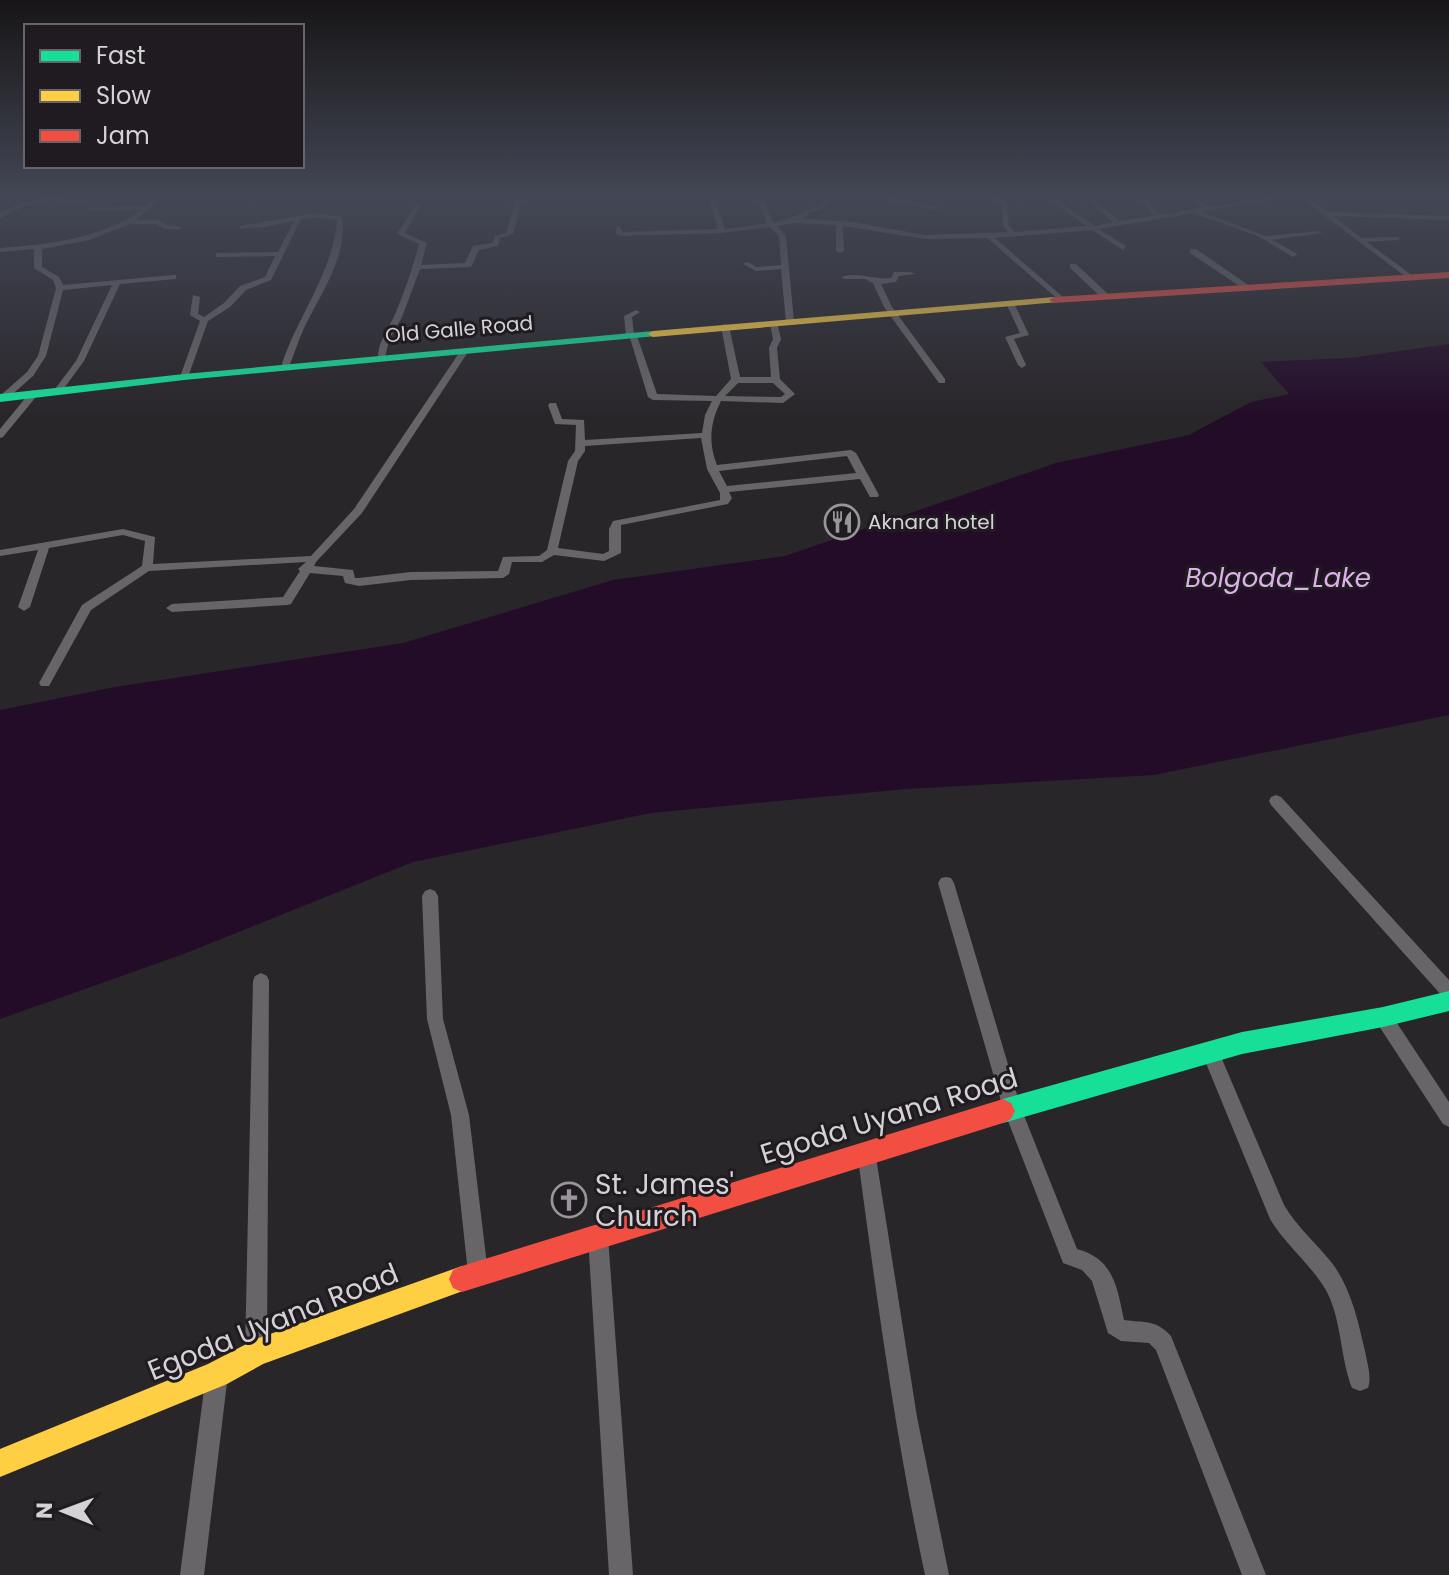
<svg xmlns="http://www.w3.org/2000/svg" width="1449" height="1575" viewBox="0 0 1449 1575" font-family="Poppins,sans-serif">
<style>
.water{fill:#230c28}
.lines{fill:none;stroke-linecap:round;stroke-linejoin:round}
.street{fill:#676567;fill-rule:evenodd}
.fast{fill:#16e098;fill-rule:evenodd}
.slow{fill:#ffcf43;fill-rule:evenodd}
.jam{fill:#f24e42;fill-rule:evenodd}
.labels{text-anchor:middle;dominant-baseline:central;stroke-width:6;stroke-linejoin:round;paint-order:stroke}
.far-street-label{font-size:20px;fill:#d5d2d6;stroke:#201b21}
.far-poi-label{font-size:20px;fill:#d5d2d6;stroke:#201b21;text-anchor:start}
.water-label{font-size:26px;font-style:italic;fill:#deafeb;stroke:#201b21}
.near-street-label{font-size:28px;fill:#d5d2d6;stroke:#201b21}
.near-poi-label{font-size:28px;fill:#d5d2d6;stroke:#201b21;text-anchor:start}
</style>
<rect width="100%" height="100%" fill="#29262a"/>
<!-- water -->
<path class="water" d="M1449,344V715L1154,775L906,789L651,813L413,862L181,955L0,1019V710L115,687L403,643L613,580L785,556L1056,463L1189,435L1251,402L1289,394L1261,362L1350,358Z"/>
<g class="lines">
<!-- street -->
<path class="street" d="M50,197L86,201L83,203L52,200L25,206L0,218V213L21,203Z
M156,197H163L136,220H158L167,225L181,227V229H165L156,224H130L89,240L42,249V267L59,277L63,285L173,275H176V279L120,284L84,361L62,391L59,392L55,389L76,361L112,285L63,290L46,356L33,376L7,399H1V395L27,372L38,356L56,288L53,280L34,268V249L0,252V248C51,244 99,239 142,210L90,211L88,208L146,206Z
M387,197H393V199L388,200Z
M517,197H523L513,234L500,238L498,246L479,250L471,267L420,269L402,317L389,340L385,358L378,360C377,342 389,329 396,312C405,290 413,267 419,244L397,234L416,204L421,205L405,233L427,243L421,265L465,263L473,246L492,243L495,236L506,233Z
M708,197H714L725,229L767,223L756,197H762L773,222C795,219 802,211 821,205L826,197H832L826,207L811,212L802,219L853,222L925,235L1008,232L1003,226L1002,205L989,197H997L1007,203L1009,226L1015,232L1087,226L1045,197H1052L1095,226L1113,222L1083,197H1090L1120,221L1153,216L1139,197H1145L1160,215L1202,208L1187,197H1194L1210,207L1269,197H1283L1201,212L1266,236L1319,231L1322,233L1272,240L1296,253L1297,255L1293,257L1258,236L1193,213L1099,229L1126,246L1123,250L1092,230L995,238L1063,297L1064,299L1060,301L987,238L925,239L843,226L844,251L840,253L836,251V225L795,223L777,226L786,236L794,322L790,324L786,322L781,269L756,271L743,264L747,262L757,267L781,265L779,236L770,227L722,233L620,236L616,234V228L619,226L623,232L718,229Z
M874,197H887L939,208L936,210Z
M1300,197H1307L1327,212L1449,216V220L1333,216L1361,238L1400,237L1398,240L1367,242L1413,276L1414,278L1410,280Z
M315,213L342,217C348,256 321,293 304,328C298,341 294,355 288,369L281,367C297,316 333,274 337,219L315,218L301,219L271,280L246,290L230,307L208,321L188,377L181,379L180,377L200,321L190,315L193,295L200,297L198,314L204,317L224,303L240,286L265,277L275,256L219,257H216V253L278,252L294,221L265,227L241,229L239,226Z
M1190,249H1196L1254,289L1247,291L1190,253Z
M1070,264H1076L1108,294V298H1102L1070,268Z
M894,272H911L915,274L899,276L896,282L881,284L892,307L945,379V383H939L884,307L873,283L865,279H845L841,277C858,271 873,280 891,278Z
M1010,301L1014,303L1029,335L1014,339L1026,365L1022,368L1018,365L1005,337L1020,333L1006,303Z
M636,310L640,312L632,317L634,334L637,336L657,394L716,396L731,379L721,326L725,324L729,326L740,377H771L769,348L773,339L770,324L777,322L781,339L777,348L780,379L795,394L783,403L721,401C710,423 708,443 717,465L851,450L856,453L879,495L878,497H870L860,479L729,492L732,498L728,504L621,525V553L604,561L554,555L542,562H512L509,574L503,578L411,580L359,586L345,583L343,576L310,573L291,604L287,605L172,612L166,608L172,604L283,597L300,571L298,569L306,562L149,571L91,610L49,686H41L39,683L82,605L142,566L145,541L123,535L49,548L30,607L24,611L18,607L38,550L0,556V550L123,529L155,537L153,564L311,556L354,509L461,350L468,352L362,513L316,562L314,566L353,570L355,578H359L411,572L498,571L503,557L539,556L547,550L568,461L575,451L576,425L555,424L548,405L550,403H556L562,419L584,420L585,440L702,433L705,415L712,401L653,400L648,397L630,338L626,336L624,316ZM738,383H773L785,394L781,397L725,396ZM701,438L707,469L720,493V500L613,521L609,529V551L603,554L558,548L578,461L585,451V446ZM847,456L856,473L727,486L719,471Z
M32,390L40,392L3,437L0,438V429Z
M1276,795L1281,797L1449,980V1000L1443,997L1271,805L1269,801L1271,797Z
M946,877L951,878L954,883L1021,1108L1077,1249C1114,1259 1117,1287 1124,1320C1145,1323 1155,1319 1171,1336L1266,1575H1242L1156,1350L1149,1343L1121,1341L1108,1333L1092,1281L1082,1270L1063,1263L1003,1108L938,883L941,878Z
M430,889L435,891L438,896L443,1019L469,1115L488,1273L485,1280L478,1283L471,1280L468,1273L451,1115L427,1019L422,896L425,891Z
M261,973L267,976L269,981L267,1353L263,1360L256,1364L249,1360L245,1353L253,981L255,976Z
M1383,1009L1389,1011L1449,1102V1127L1443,1124L1377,1023L1375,1017L1377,1011Z
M1210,1043L1216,1045L1284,1205C1297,1227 1316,1243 1332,1263C1351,1288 1358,1321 1365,1351C1367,1363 1372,1376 1368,1388L1360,1391L1352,1388C1340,1357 1342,1322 1327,1292C1312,1265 1286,1246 1270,1219L1201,1051L1204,1045Z
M866,1142L873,1144L875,1151L917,1417L949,1575H925C895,1435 876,1293 857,1151L859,1144Z
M598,1227L605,1230L608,1237L633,1575H609L588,1237L591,1230Z
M217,1363L225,1366L228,1374L204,1575H180L206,1374L209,1366Z"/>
<!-- fast -->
<path class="fast" d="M653,331L657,332V336L184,380L0,402V394L184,374Z
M1449,991V1011L1383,1027L1242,1054L1003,1123L995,1119L991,1111L995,1103L1003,1099L1242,1032L1383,1007Z"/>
<!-- slow -->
<path class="slow" d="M1054,297L1058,298V302L653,337L648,334L653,331Z
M462,1266L471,1270L475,1279L471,1288L263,1364L227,1384L0,1477V1449L208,1364L256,1339Z"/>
<!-- jam -->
<path class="jam" d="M1449,272V278L1054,303L1049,300L1054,297Z
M1003,1099L1011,1103L1015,1111L1011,1119L1003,1123L462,1292L453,1288L449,1279L453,1270L462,1266Z"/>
</g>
<!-- sky -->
<linearGradient id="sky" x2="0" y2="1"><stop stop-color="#171517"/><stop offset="0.47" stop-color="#434755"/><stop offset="1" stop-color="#434755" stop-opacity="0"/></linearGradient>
<rect width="1449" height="417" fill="url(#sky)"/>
<!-- icons -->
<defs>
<g id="restaurant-ring" transform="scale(1.8)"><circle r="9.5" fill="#201b21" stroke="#99969a" stroke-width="1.5"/><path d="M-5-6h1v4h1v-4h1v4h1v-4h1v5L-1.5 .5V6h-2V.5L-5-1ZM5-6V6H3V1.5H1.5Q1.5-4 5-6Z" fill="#99969a"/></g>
<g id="church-ring" transform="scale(1.8)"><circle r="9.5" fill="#201b21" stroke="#99969a" stroke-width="1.5"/><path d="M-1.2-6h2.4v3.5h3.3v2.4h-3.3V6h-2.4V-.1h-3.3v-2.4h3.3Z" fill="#99969a"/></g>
</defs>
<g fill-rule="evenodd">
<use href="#restaurant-ring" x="842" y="522"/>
<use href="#church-ring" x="569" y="1200"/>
</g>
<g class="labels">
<!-- far-street labels -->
<g class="far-street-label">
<text transform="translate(459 329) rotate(-5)">Old Galle Road</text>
</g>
<!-- far-poi labels -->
<g class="far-poi-label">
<text x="868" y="522">Aknara hotel</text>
</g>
<!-- water labels -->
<g class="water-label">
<text x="1278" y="578">Bolgoda_Lake</text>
</g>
<!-- near-street labels -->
<g class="near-street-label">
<text transform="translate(889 1116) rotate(-17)">Egoda Uyana Road</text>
<text transform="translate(273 1322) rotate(-22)">Egoda Uyana Road</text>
</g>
<!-- near-poi labels -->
<g class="near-poi-label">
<text x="595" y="1184">St. James'<tspan x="595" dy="32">Church</tspan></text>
</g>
</g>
<!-- legend -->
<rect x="24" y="24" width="280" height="144" fill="#201b21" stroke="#686469" stroke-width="2"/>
<rect x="40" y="50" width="40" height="12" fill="#16e098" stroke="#686469" stroke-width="2"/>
<text x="96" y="64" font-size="24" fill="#d5d2d6">Fast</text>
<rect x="40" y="90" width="40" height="12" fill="#ffcf43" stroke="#686469" stroke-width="2"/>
<text x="96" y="104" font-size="24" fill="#d5d2d6">Slow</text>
<rect x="40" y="130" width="40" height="12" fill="#f24e42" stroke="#686469" stroke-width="2"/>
<text x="96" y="144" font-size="24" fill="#d5d2d6">Jam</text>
<!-- north arrow -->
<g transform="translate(64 1511) rotate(271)" stroke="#201b21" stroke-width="6" paint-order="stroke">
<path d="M0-6L14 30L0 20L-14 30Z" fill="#d5d2d6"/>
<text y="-12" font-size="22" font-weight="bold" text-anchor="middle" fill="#d5d2d6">N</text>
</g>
</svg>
